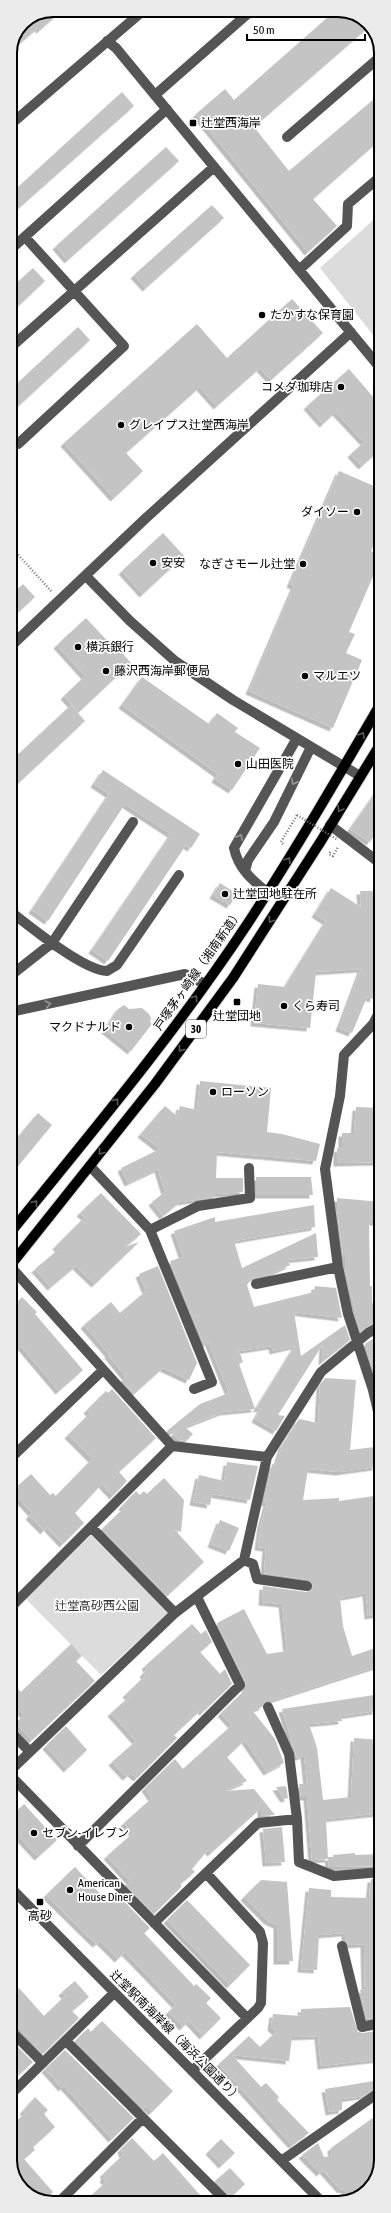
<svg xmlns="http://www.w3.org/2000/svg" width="391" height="2213" viewBox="0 0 391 2213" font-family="'Asap Condensed','Noto Sans JP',sans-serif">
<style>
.green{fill:#dcdcdc}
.building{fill:#c4c4c4;filter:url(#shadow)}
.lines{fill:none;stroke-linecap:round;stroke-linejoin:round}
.major-casing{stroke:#dbdbdb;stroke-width:12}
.path{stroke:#777;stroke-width:2.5;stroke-dasharray:1 2;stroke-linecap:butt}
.minor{stroke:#555;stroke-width:10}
.major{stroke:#000;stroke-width:10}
.path-bridge{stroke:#777;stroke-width:2.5;stroke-dasharray:1 2;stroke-linecap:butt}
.oneway{stroke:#595959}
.oneway2{stroke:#999}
.poi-dot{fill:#000;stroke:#fff;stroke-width:1.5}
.labels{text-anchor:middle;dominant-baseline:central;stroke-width:3.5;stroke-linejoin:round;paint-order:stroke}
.shield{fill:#fff;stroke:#4c4c4c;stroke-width:1}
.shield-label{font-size:11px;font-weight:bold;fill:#000}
.poi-label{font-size:12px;fill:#000;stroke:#fff;text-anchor:start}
.street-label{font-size:12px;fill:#000;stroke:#fff}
.park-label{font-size:12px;fill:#333;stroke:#fff}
.rim{fill:none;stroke:#000;stroke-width:2}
</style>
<defs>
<filter id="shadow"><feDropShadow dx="-3.5" dy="3.5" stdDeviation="0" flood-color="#0004"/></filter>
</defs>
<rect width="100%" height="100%" fill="#fff"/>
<!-- green -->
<path class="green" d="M381,213V345L320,268Z
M91,1535L168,1613L101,1675L26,1599Z"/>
<!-- building -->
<path class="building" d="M53,10H63L40,30L38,28L10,52L23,22Z
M336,10H344L368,22L370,26L254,127L289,171L381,93V139L313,199L337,226L308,252L196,114L225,89L234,100Z
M122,92L134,106L10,216V180L17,188Z
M166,147L179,161L68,260L56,246Z
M212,205L224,218L146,288L134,275Z
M33,268L45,281L10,314V289Z
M292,299L323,333L271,380L260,368L217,406L200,387L126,453L143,471L114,498L64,443L197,324L227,358Z
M78,327L90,340L10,414V390Z
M349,369L381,406V449L362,466L351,454L364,442L336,412L323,424L307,406Z
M339,471L381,489V528L371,551L381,555V558L349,632L355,634L346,653L362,660L333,728L249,691L294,586L290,584Z
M163,533L184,556L143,594L122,571Z
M23,584L35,597L10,620V596Z
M86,618L114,648L116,646L131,663L79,712L64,696L85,676L57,645Z
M142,677L209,724L217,713L238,728L235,732L260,748L232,790L215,779L218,774L122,705Z
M71,705L85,721L10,791V762Z
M103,770L200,834L191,848L186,845L108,961L92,950L171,834L125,804L48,921L32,910L109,794L94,784Z
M381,785V814L376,821L381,826L370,842L350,829Z
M220,883L237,894L230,905L213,895Z
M331,888L361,907L360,891H373L379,954H381V973L373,999L367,997L352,1033L339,1028L361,969L316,972L310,1028L254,1023L258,984L285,987L326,921L315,914Z
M124,1005L129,1009L142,1008L149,1014L151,1018L150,1022L152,1024L131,1051L105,1030L118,1009Z
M200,1081L271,1088L267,1132L282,1134L320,1144L316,1161L217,1152L216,1178H243V1192L216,1194V1197L180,1202L163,1216L152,1202L165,1192L158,1169L128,1183L121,1168L160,1149L141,1134L165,1106L177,1116L180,1106L197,1110Z
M356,1107L381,1108V1162L337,1163V1148L342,1149V1133H354Z
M38,1113L52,1125L10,1176V1147Z
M256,1177H311L313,1195H256Z
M101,1193L141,1234L125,1247L139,1242L95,1284L76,1266L51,1287L35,1269L59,1249L56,1246L85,1217L80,1213Z
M337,1198L381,1202V1222H369L370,1286H372V1301L378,1320L360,1331L345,1268V1255H343L337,1207Z
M314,1205L315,1227L234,1241L242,1268L316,1233L318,1257L287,1260L290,1265L271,1274L251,1279L247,1285L254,1307L314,1292L315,1286L336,1288L342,1318L294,1312L301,1356L345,1325L350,1340L322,1362L323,1344L278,1415L285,1416L276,1431L255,1419L261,1408L256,1409L295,1346L273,1351L272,1346L239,1351L243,1362L239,1364L255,1409L223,1412L185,1427L193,1434L186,1441L179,1440L173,1434L179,1429L169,1433L167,1431L200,1404L229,1393L208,1341L205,1347L170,1261L183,1257L174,1231L215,1217V1222Z
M158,1266L197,1363L189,1380L163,1368L134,1394L122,1381L126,1377L108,1355L109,1354L84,1325L111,1302L120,1313L146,1291L139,1274Z
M22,1297L37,1312L35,1314L83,1370L59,1391L21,1346L10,1357V1309Z
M381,1333V1386L379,1387L365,1344Z
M325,1378L356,1380L350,1450L374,1447L376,1467L339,1472L308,1469L303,1500L339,1498V1501L381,1495V1614L368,1616L366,1593L340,1598L343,1626L352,1656L381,1646V1665L270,1701H266L262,1707L252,1710L275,1739L284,1763L267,1772L245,1740L227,1757L247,1781L224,1791L254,1789L275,1815L261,1816V1808L211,1853L208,1850L192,1869L195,1872L180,1884L182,1886L154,1914L126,1885L130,1881L107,1856L133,1833L124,1823L152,1798L145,1788L175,1759L183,1769L232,1725L221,1713L245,1690L246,1683L217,1623L244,1609L267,1654L287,1651L282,1604L262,1602L263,1586L306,1592L312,1590L313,1584L308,1580L264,1573L266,1548L258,1547L261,1524L267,1503L264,1502L272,1464L276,1465L282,1446L299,1419L318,1423L320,1385Z
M112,1389L156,1438L119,1472L127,1481L113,1496L102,1484L75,1513L84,1523L63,1544L47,1527L44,1531L29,1516L32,1513L12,1491L31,1474L50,1495L53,1493L56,1496L92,1459L68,1435L90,1413L87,1410L106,1391L108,1393Z
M227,1462L258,1466L250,1500L212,1494L210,1505L193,1502L199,1475L224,1481Z
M164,1478L184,1500L181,1532L174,1529L204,1562L167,1596L102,1529L124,1508L122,1506L136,1491L140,1495L144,1491L147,1494Z
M220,1520L239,1528L229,1551L211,1544Z
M192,1624L201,1634L206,1630L212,1642L200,1652L220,1674L225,1669L232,1684L203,1712L201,1710L174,1735L177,1738L137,1778L131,1773L126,1777L112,1762L136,1741L111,1713L129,1697L126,1694L145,1676L143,1674L147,1669L145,1666Z
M71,1644L82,1656L76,1661L95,1681L32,1740L16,1723L24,1715L10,1700V1681L21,1692Z
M374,1695L376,1711L341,1716L342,1721L309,1724L317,1748L323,1800L351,1797L354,1738L381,1740V1813L326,1819L328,1859L312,1860L307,1797H301L299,1784H307L304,1755L297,1758L282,1709Z
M66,1726L87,1750L67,1769L46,1746Z
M286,1786L288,1798L284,1799L276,1787Z
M24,1804L57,1840L38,1857L10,1827V1817Z
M282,1827L285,1862L266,1863L263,1829Z
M355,1853V1855L381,1854V1866L329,1867L328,1857H333V1855Z
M75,1867L108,1902L117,1894L150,1928L144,1933L194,1986L196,1984L211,1998L206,2003L221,2018L203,2036L189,2021L183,2027L168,2012L176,2005L125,1952L118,1959L100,1941L96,1944L46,1895Z
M371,1879H381V1913L376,1912L381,1964V2017L367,2019L360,1990L365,1989L364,1944L349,1945L345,1941V1933L319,1935L317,1970L301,1969L309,1888L331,1890V1897L369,1898Z
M261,1880L287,1882L293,1961H277V1925L268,1921L244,1897Z
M187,1900L250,1965L230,1985L167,1920Z
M75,1981L89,1997L72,2011L79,2018L43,2054L10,2018V1997L19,1988L44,2016L65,1996L62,1992Z
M350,2007L358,2032L363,2033L376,2031L381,2059L321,2066L318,2036L292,2037L289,2061L232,2055L261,2087L266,2083L279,2097L277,2100L309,2133L292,2145L219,2064L249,2036L260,2047L276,2032L271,2027L273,2014L301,2016V2009Z
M102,2021L173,2091L152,2112L146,2106L143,2109L75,2041L88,2028L91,2032Z
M18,2047L33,2062L10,2083V2054Z
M65,2050L134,2118L112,2139L64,2086L62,2088L45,2069Z
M380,2080V2085L363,2096L342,2099V2110L329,2112L325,2089Z
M35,2097L48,2110L44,2114L55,2127L33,2147L35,2150L24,2159L53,2192L43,2201L23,2191L10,2166V2127L25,2113L23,2111Z
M381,2112V2161L378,2168L368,2177L373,2182L371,2188L352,2198L343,2189L341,2190L323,2170L320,2173L302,2155L318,2143L324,2157L332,2156L331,2148Z
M132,2138L154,2161L163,2153L207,2203H83L106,2182L103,2179L105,2176L103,2174L123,2155L121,2149Z
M221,2139L235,2153L222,2165L209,2151Z
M230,2168L245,2184L231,2197L215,2181Z"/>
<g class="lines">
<!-- major casing -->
<g class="major-casing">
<path id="major" d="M10,1233C92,1132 176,1032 248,923C295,851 338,777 381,703
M10,1266L155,1084L233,978L321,841L381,743"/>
</g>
<!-- path -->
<path class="path" d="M10,546L52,592
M283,844L281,842L297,815
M330,852L329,854L333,856L338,847"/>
<!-- minor -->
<path class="minor" d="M107,41L116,48L381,369
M155,95L252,10
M10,125L144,10
M287,137L381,56
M10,250L167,109
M299,270L347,226L348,204L381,176
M10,348L214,167
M18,444L124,346L25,237
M86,576L130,621L175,661L233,700L360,776
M10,647L146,518L351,332
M330,825L381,864
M245,871L248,860L274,822L311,747
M267,892C252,880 238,868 234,848L297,738
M10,911C29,926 84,971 107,971L117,965L179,875
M10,976L52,943L133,822
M381,1009L373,1024L344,1055L340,1096L325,1169L338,1267L348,1314L373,1390L381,1424
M10,1012L185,974L205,984
M90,1166L150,1230L212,1382L194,1389
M150,1230L198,1206L250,1198L249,1168
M10,1266L172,1446L267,1457
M381,1276V1282
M256,1284L338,1267
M10,1459L103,1370
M91,1527L175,1613
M244,1560L253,1564L257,1579L307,1586
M10,1608L172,1446
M268,1707L289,1754L297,1819
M10,1731L30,1752
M10,1771L175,1613L244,1560L267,1457L321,1372L368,1333L381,1326
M10,1775L247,2018
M78,1846L240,1685L197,1597
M10,1887L323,2203
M154,1923L258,1823L297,1819L299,1862L334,1876L381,1872
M342,1946L362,2027L381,2023
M10,2030L43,2063
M66,2041L228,2203
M192,2071L258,2008L261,2003L263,1943L260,1932L206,1873
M10,2095L114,1993
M281,2161L381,2091
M58,2203L143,2118"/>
<!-- major -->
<use href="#major" class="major"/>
<!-- path-bridge -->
<path class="path-bridge" d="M297,815L338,840"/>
</g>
<!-- one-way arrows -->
<defs><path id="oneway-chevron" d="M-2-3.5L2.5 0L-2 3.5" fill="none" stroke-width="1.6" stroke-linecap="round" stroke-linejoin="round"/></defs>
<g class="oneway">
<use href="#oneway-chevron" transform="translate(362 735) rotate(-60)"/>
<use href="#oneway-chevron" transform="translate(340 809) rotate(121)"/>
<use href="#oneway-chevron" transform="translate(288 860) rotate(-57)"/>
<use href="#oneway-chevron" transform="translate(271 920) rotate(123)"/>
<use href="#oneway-chevron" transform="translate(195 998) rotate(-54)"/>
<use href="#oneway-chevron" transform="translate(181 1049) rotate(126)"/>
<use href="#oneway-chevron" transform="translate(116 1101) rotate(-52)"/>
<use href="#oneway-chevron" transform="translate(101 1152) rotate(128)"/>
<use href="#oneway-chevron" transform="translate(35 1203) rotate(-51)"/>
</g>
<g class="oneway2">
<use href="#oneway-chevron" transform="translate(294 782) rotate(117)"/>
<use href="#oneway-chevron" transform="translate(240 837) rotate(-61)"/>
<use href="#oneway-chevron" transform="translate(48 1004) rotate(-12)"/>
</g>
<!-- markers -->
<g class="poi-dot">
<rect x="189" y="119" width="8" height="8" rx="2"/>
<circle cx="262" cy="315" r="4"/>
<circle cx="341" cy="387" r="4"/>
<circle cx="121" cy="425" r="4"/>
<circle cx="357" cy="512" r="4"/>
<circle cx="153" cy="563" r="4"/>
<circle cx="303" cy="564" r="4"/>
<circle cx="78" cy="647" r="4"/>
<circle cx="106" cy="671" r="4"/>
<circle cx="305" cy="676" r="4"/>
<circle cx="238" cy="764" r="4"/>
<circle cx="225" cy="894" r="4"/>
<rect x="233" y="998" width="8" height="8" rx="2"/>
<circle cx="284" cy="1006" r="4"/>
<circle cx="129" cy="1027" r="4"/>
<circle cx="213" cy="1092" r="4"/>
<circle cx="34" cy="1833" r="4"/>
<circle cx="70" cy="1890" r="4"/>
<rect x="36" y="1898" width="8" height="8" rx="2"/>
</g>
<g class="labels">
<!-- shield labels -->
<rect class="shield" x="186" y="1020" width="20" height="18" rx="3"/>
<g class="shield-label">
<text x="196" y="1029">30</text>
</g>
<!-- poi labels -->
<g class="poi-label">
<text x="201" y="123">辻堂西海岸</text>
<text x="270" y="315">たかすな保育園</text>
<text x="333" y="387" text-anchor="end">コメダ珈琲店</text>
<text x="129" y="425">グレイプス辻堂西海岸</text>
<text x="349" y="512" text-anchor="end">ダイソー</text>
<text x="161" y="563">安安</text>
<text x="295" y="564" text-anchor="end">なぎさモール辻堂</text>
<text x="86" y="647">横浜銀行</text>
<text x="114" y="671">藤沢西海岸郵便局</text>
<text x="313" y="676">マルエツ</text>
<text x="246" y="764">山田医院</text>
<text x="233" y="894">辻堂団地駐在所</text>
<text x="292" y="1006">くら寿司</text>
<text x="237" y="1016" text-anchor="middle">辻堂団地</text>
<text x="121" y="1027" text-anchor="end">マクドナルド</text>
<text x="221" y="1092">ローソン</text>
<text x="42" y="1833">セブン-イレブン</text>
<text x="78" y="1883">American<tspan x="78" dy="14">House Diner</tspan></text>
<text x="40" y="1916" text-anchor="middle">高砂</text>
</g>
<!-- street labels -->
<g class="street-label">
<text transform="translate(198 970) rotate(-55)">戸塚茅ヶ崎線（湘南新道）</text>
<text transform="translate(176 2036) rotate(45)">辻堂駅南海岸線（海浜公園通り）</text>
</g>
<!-- park labels -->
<g class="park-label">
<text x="97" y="1606">辻堂高砂西公園</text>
</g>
</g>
<!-- crop -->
<path d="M0 0H391V2213H0ZM53 17H338A36 36 0 0 1 374 53V2160A36 36 0 0 1 338 2196H53A36 36 0 0 1 17 2160V53A36 36 0 0 1 53 17Z" fill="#ebebeb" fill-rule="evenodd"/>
<path class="rim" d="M53 17H338A36 36 0 0 1 374 53V2160A36 36 0 0 1 338 2196H53A36 36 0 0 1 17 2160V53A36 36 0 0 1 53 17Z"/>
<!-- scale -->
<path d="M247 34v6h118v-6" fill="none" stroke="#000000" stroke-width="2"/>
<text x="253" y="34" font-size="12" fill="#000000" stroke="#ffffff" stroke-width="3" paint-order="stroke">50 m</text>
</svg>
